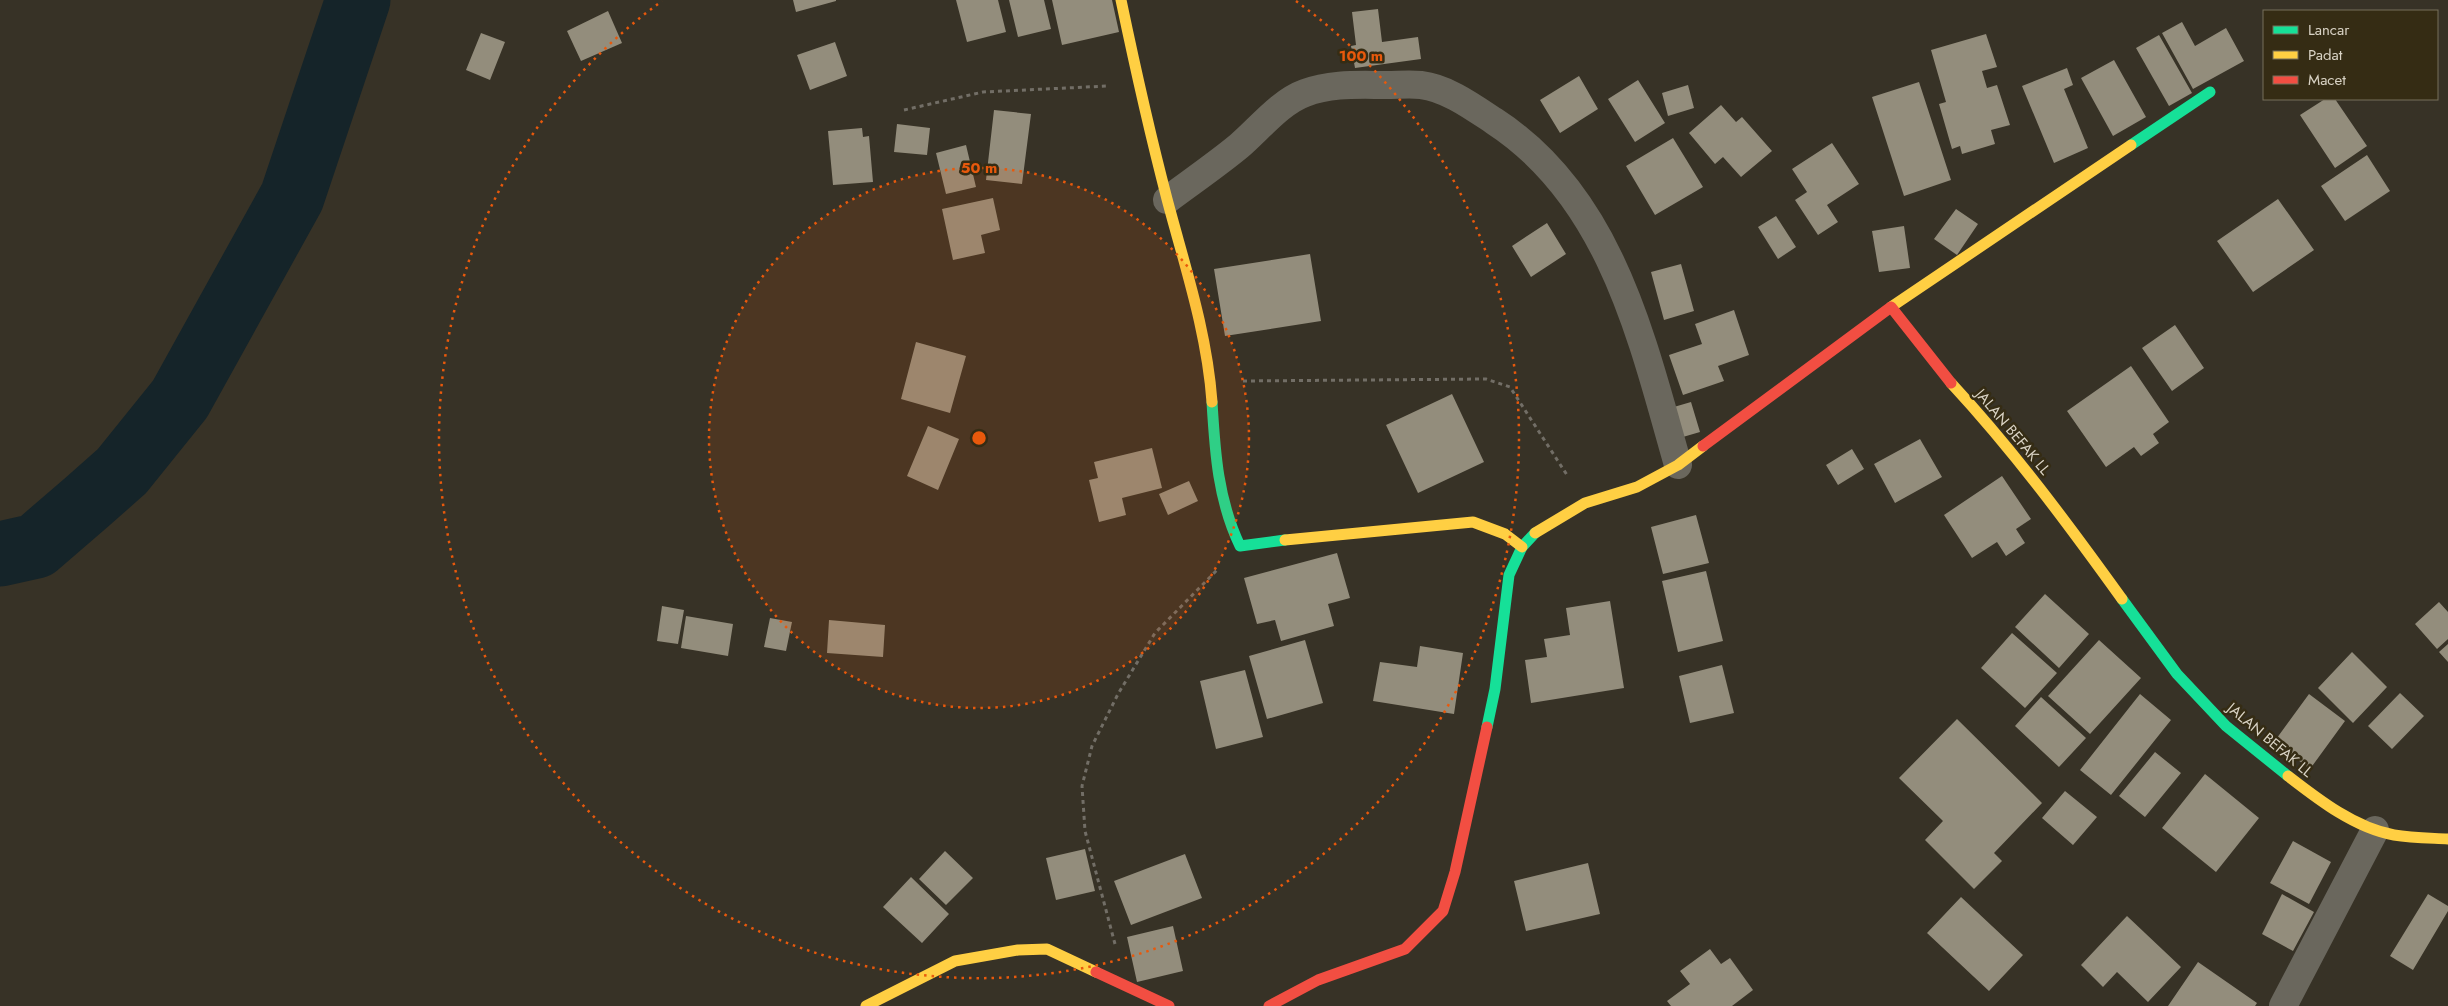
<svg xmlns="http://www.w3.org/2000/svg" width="2448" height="1006" font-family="Jost,sans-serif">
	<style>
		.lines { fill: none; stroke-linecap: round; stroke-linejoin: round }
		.river { stroke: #152429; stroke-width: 65 }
		.building { fill: #938d7c }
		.path { stroke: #726e66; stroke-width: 3; stroke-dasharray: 4 4; stroke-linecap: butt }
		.street { stroke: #6a675d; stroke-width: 28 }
		.fast { stroke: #16e098; stroke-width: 11 }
		.slow { stroke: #ffcf43; stroke-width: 11 }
		.jam { stroke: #f24e42; stroke-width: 11 }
		.ring { fill: none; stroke: #e8590c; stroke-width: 2.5; stroke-dasharray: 2.5 5 }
		.labels { text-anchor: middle; stroke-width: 5; stroke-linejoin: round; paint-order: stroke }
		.street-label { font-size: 15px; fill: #d9d3c5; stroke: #352c14 }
		.centre { fill: #e8590c; stroke: #352c14; stroke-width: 2.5 }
		.ring-label { font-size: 15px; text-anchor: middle; font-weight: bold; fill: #e8590c; stroke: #352c14; stroke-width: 5; stroke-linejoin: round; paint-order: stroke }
	</style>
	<rect width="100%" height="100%" fill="#373226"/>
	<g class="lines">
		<path class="river" d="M0,554L36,546L87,502L122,471L180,399L292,197L358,0"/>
	</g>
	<path class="building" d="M793,0H836V1L796,12Z
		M956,0H998L1006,32L967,42Z
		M1009,0H1044L1051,29L1018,37Z
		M1052,0H1112L1119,32L1062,45Z
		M1378,9L1382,42L1418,37L1421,59L1355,68L1351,46L1356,45L1352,12Z
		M608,11L622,43L581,61L567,31Z
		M2182,22L2195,46L2226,28L2244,61L2193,89L2162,33Z
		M481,33L505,42L490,80L466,70Z
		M1986,34L1997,67L1982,71L1987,88L1997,85L2010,125L1991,130L1995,144L1962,154L1960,146L1952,149L1939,104L1946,102L1931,50Z
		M2159,35L2192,93L2169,106L2136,48Z
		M835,42L847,76L810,90L797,55Z
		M2114,60L2146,117L2113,136L2081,78Z
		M2067,68L2073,85L2064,89L2088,148L2054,163L2022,86Z
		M1579,76L1598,109L1560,133L1540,100Z
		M1638,80L1665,123L1635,142L1608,99Z
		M1919,82L1951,180L1904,196L1872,97Z
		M1688,85L1694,108L1668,116L1662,93Z
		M2325,99H2335L2367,146L2335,168L2300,115Z
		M1721,105L1736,122L1742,117L1772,151L1741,177L1723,157L1715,164L1689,133Z
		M994,110L1031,114L1022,184L986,180Z
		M897,124L930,128L927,155L894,152Z
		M862,128L863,137L869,136L873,182L833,185L828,131Z
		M1673,138L1703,187L1655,215L1626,166Z
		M1832,143L1859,184L1827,205L1838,222L1818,235L1795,200L1807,192L1792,169Z
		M966,145L976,187L946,194L936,153Z
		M2367,155L2390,191L2345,221L2321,186Z
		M993,198L1000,230L981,235L985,253L953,260L942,209Z
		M2278,199L2314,250L2253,292L2217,241Z
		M1956,209L1978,224L1957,255L1934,239Z
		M1776,216L1796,247L1778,259L1758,227Z
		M1547,223L1566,254L1531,277L1512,246Z
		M1904,226L1910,268L1879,272L1872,231Z
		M1310,254L1321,321L1225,336L1214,269Z
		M1681,264L1694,311L1664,320L1651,272Z
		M1734,310L1749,355L1718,366L1724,381L1683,395L1669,355L1702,344L1695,324Z
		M2175,325L2204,368L2172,391L2142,348Z
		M916,342L966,356L950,413L901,399Z
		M2131,366L2169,422L2153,434L2159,443L2141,456L2134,447L2106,467L2067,411Z
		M1452,394L1484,462L1418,493L1386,425Z
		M1691,402L1700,432L1676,439L1667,409Z
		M928,426L959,439L938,490L907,476Z
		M1920,439L1942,477L1895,503L1874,464Z
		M1152,448L1162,488L1122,498L1126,515L1099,522L1089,480L1098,478L1094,462Z
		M1852,449L1864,469L1838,485L1826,465Z
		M2002,476L2031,519L2016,529L2025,543L2006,556L1997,542L1972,558L1944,515Z
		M1189,481L1198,501L1168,515L1159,494Z
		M1696,515L1709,563L1663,574L1651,527Z
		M1337,553L1350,598L1328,604L1334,626L1281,641L1275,620L1257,624L1244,578Z
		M1706,571L1723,641L1678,652L1662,581Z
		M2045,594L2089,634L2059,668L2015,627Z
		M1610,601L1624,688L1531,703L1525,660L1547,657L1544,639L1570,635L1566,608Z
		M2439,602L2448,612V639L2437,649L2415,624Z
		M662,606L684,610L678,644L657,641Z
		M686,616L733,624L728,656L681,648Z
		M770,618L792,622L786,651L764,647Z
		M829,620L885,625L883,657L827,653Z
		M2012,633L2057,673L2025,708L1981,668Z
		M1305,640L1323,703L1267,719L1249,656Z
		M2099,640L2141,678L2090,734L2048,696Z
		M2448,644V662L2439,652Z
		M1420,646L1463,653L1454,714L1373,701L1380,662L1417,667Z
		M2352,652L2387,687L2353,723L2318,688Z
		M1722,665L1734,713L1690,723L1679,676Z
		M1245,670L1263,737L1216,749L1200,681Z
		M2400,693L2424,716L2392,749L2368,726Z
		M2140,694L2171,720L2111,795L2080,770Z
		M2309,694L2345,721L2310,769L2274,742Z
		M2041,697L2086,738L2059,767L2015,726Z
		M1957,719L2042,803L1994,853L2002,861L1974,889L1925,840L1943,821L1899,778Z
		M2155,752L2181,773L2145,817L2119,796Z
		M2205,774L2259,818L2216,872L2162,828Z
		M2065,791L2097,817L2073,845L2042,818Z
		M2293,841L2331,862L2309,904L2270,883Z
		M1085,849L1095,891L1056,900L1046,858Z
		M945,851L973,878L946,905L919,879Z
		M1185,854L1202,898L1131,925L1114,881Z
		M1588,863L1600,914L1526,931L1514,881Z
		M911,877L949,914L922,943L883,907Z
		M2282,894L2314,912L2293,951L2262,934Z
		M2428,894L2448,906V911L2413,970L2390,956Z
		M1961,897L2023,955L1989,991L1927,933Z
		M2127,916L2181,967L2148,1002L2117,972L2103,987L2081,965Z
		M1173,926L1183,971L1137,982L1127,937Z
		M1710,949L1721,964L1730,958L1753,990L1732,1006H1671L1667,1001L1690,984L1680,971Z
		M2198,962L2257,1003L2255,1006H2168Z"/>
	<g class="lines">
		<path class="path" d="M904,110L983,92L1108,86
			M1243,381L1486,379L1510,387L1567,475
			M1115,944L1085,831L1082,786L1092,746L1118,694L1155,633L1219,568"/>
		<path class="street" d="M1167,200C1191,182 1216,165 1239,146C1259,129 1280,102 1305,93C1331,83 1359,85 1386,85C1398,85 1410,84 1421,85C1447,88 1473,107 1494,121C1611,197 1642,339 1678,465
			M2283,1006L2375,830"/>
		<path class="fast" d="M2131,145L2210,92
			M1212,402C1215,453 1218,500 1240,546L1285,540
			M2122,599L2177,674L2226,726L2288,776
			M1487,727L1495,689L1509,575L1522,547L1535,533"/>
		<path class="slow" d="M1121,0C1135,67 1150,134 1167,199C1185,267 1207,332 1212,402
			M1891,307L2131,145
			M1951,383C2014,451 2068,524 2122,599
			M1535,533L1585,503L1637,487L1678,465L1703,446
			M1285,540L1473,522L1505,534L1522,547
			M2288,776C2319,800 2355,828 2394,835C2412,838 2430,838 2448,839
			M866,1006L955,961L1018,950L1047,949L1096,972"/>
		<path class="jam" d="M1703,446L1891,307L1951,383
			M1096,972L1169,1006
			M1269,1006L1318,980L1405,949L1443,911L1455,872L1487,727"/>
	</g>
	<circle cx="979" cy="438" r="270" fill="#e8590c" fill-opacity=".12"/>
	<g class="ring">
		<circle cx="979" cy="438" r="270"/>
		<path d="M1296 1A540 540 0 1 1 662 1"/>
	</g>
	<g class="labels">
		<g class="street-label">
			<text transform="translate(2013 432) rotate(50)" y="5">JALAN BEFAK LL</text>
			<text transform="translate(2270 740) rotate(40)" y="5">JALAN BEFAK LL</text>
		</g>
	</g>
	<circle cx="979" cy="438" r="8" class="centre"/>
	<g class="ring-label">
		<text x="1361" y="61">100 m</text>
		<text x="979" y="173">50 m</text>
	</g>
	<rect x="2263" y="10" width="175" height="90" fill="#352c14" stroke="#776f5b"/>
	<rect x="2273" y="26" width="25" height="8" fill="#16e098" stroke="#776f5b"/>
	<text x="2308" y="35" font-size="15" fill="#d9d3c5">Lancar</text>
	<rect x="2273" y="51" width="25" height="8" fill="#ffcf43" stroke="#776f5b"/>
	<text x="2308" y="60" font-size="15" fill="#d9d3c5">Padat</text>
	<rect x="2273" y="76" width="25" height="8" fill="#f24e42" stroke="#776f5b"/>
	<text x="2308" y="85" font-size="15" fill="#d9d3c5">Macet</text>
</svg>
